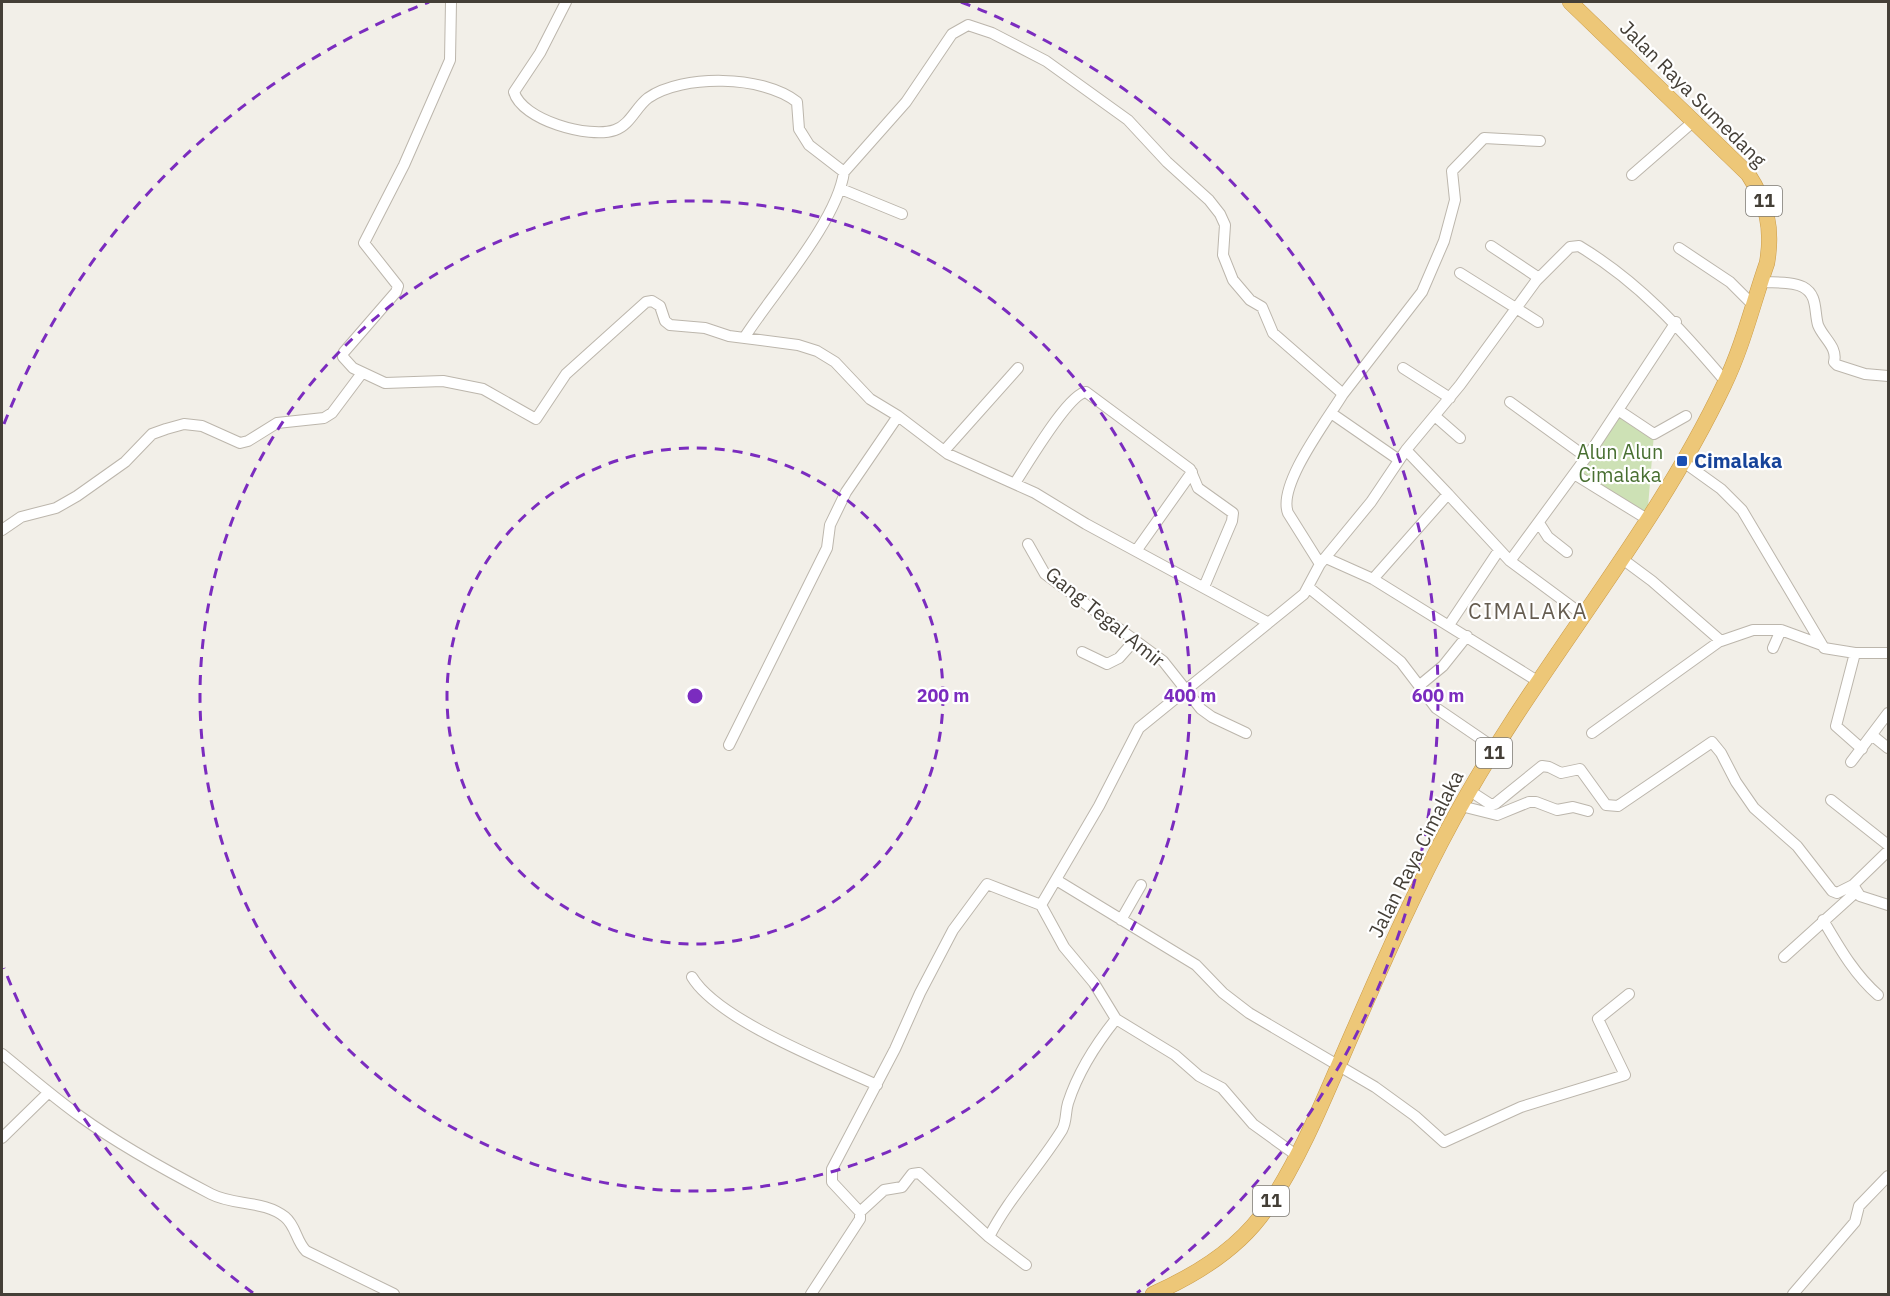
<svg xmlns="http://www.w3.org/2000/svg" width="1890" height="1296" font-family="'IBM Plex Sans',sans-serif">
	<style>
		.green { fill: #cde1b5 }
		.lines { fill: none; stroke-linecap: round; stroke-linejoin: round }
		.minor-casing { stroke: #bcb6ac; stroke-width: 12 }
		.highway-casing { stroke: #cb9c49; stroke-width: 16 }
		.minor { stroke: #fff; stroke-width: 10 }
		.highway { stroke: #edc778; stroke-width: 15 }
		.ring { fill: none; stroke: #7b2cbf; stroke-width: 3; stroke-dasharray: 10 8 }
		.transit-dot { fill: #1a4fb4; stroke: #fff; stroke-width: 2 }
		.labels { text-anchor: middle; stroke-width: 4.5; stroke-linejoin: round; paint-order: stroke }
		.shield { fill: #fff; stroke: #7c7973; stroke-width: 1.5 }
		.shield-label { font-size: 18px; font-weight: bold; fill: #443f37 }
		.street-label { font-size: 20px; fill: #443f37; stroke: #fff }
		.park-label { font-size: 20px; fill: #486f31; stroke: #fff }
		.transit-label { font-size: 20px; font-weight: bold; fill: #164399; stroke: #fff; text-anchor: start }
		.quarter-label { font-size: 22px; letter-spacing: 1.5px; fill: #665d50; stroke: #fff }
		.centre { fill: #7b2cbf; stroke: #fff; stroke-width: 3 }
		.ring-label { font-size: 18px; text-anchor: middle; font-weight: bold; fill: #7b2cbf; stroke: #fff; stroke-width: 4.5; stroke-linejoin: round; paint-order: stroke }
	</style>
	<rect width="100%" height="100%" fill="#f2efe8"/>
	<path class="green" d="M1618,410L1654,434L1647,519L1574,474Z"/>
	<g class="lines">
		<g class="minor-casing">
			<path id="minor" d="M451,2L450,60L404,165L364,243L398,286L396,292L344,352L343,357L353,368L385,383L443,381L483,389L536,419L566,374L646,302L652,301L660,306L665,321L670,325L705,328L729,336L798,345L817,351L835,362L870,399L898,416L948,454L1035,493L1086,524L1267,622
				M566,2L540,53L514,92C522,120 589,139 615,130C630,125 636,107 648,98C683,74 763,75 797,102L799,129L809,145L844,172L906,102L952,34L968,25L992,33L1046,61L1128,120L1167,162L1209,200L1220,214L1225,225L1223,255L1233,280L1250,300L1262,307L1273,333L1343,394C1328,419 1277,485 1288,513L1320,564
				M1632,175L1694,121
				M841,189L902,214
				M1491,246L1539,278
				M1679,248L1730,282L1753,305
				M1460,273L1538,322
				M1761,282C1773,283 1792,281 1803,287C1818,295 1814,311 1818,325C1823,338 1838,347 1834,362L1837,365L1865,374L1888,376
				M744,338C772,294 837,222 844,172
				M1403,368L1450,398
				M1343,394L1422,292L1444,241L1455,200L1452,171L1484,138L1540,141
				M1510,402L1586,457
				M1618,410L1654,434L1686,416
				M1331,413L1399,460
				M1436,417L1460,438
				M1406,450L1448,494
				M944,451L1018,368
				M1682,461L1721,489L1742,510L1824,648L1855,653H1888
				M1574,474L1647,519
				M1015,483C1027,465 1068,394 1086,392L1190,469L1198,488L1233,513L1232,521L1204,587
				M1539,523L1548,537L1567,552
				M2,530L21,517L56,508L77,496L125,462L152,434L166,429L184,424L202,426L240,443L248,441L277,423L324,418L332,413L362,373
				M1028,544L1045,574L1163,661L1201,709L1212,717L1246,733
				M1136,551L1192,472
				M1326,558L1373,579L1539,682
				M1621,558L1652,581L1721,641L1753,630H1781L1773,648
				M1510,561L1593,448L1676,322
				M1373,579L1448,494L1510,561L1583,615
				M1308,587L1401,662L1436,708L1496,749
				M1449,625L1499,550
				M1781,630L1822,645
				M1082,652L1107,664L1119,658L1135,640
				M1855,653L1836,726L1862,749
				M1420,685L1443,666L1467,636
				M1592,733L1720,641
				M1873,736L1888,748
				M729,745L827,548L830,525L846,492L898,416
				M1851,762L1888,713
				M1470,791L1490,804H1495L1542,766L1549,767L1561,773L1580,769L1606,805L1618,806L1712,742L1721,753L1736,782L1754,808L1797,846L1832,891L1837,893L1853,885
				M1831,800L1888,845
				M1461,806L1497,815L1529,802H1536L1557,810L1573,807L1588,811
				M1888,851L1853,885L1860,896L1888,905
				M1058,881L1196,965L1223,993L1249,1013L1375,1087L1415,1116L1444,1142L1521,1107L1625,1075L1598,1019L1629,994
				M1041,905L1099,806L1139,728L1304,594L1320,564L1371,502L1406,450L1460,385L1536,281L1570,247L1579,246C1639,282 1681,329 1726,382
				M1041,905L1064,947L1094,983L1116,1019L1175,1055L1199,1076L1222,1088L1253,1124L1296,1155
				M1121,920L1141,885
				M1823,920C1839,947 1854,974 1878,995
				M1784,957L1856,892
				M692,977C718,1020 829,1063 877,1085
				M2,1054C28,1075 53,1097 81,1117C121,1146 167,1171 211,1194C234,1206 264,1200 285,1217C296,1226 296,1241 306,1251L394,1294
				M2,1138L48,1093
				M860,1212L884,1190L902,1187L912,1174L919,1173L989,1237L1026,1265
				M989,1237C1008,1199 1039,1167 1062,1130C1067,1121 1065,1113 1068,1103C1078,1072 1096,1044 1116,1019
				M811,1294L860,1219V1212L832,1182V1169L895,1049L920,993L953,930L987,884L1041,905
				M1793,1294L1855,1222L1859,1206L1888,1176"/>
		</g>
		<g class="highway-casing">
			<path id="highway" d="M1153,1294C1196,1275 1242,1246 1268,1206C1305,1150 1329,1086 1356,1025C1386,956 1417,886 1453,820C1534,670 1651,539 1724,385C1743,346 1753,303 1767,263C1773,229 1767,203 1748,174L1570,2"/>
		</g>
		<use href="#minor" class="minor"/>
		<use href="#highway" class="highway"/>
	</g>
	<g class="ring">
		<circle cx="695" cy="696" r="248"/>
		<circle cx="695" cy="696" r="495"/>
		<path d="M253 1293A743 743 0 0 1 4 968M4 424A743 743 0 0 1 429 2M961 2A743 743 0 0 1 1137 1293"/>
	</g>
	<rect class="transit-dot" x="1676" y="455" width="12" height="12" rx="3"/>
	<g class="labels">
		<g class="shield">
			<rect x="1746" y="186" width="36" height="30" rx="4.5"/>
			<rect x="1476" y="738" width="36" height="30" rx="4.5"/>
			<rect x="1253" y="1186" width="36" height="30" rx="4.5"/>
		</g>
		<g class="shield-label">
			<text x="1764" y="207">11</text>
			<text x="1494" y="759">11</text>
			<text x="1271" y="1207">11</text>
		</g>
		<g class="street-label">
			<text transform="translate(1693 94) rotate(45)" y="7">Jalan Raya Sumedang</text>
			<text transform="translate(1105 617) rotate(39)" y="7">Gang Tegal Amir</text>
			<text transform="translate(1416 854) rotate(-63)" y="7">Jalan Raya Cimalaka</text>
		</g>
		<g class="park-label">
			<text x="1620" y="459">Alun Alun<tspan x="1620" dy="23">Cimalaka</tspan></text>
		</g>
		<g class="transit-label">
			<text x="1694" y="468">Cimalaka</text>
		</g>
		<g class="quarter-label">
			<text x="1528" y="619">CIMALAKA</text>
		</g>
	</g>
	<circle cx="695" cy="696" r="9" class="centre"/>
	<g class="ring-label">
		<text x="943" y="702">200 m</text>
		<text x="1190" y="702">400 m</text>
		<text x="1438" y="702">600 m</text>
	</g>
	<rect width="1890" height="1296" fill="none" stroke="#443f37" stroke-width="6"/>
</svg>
